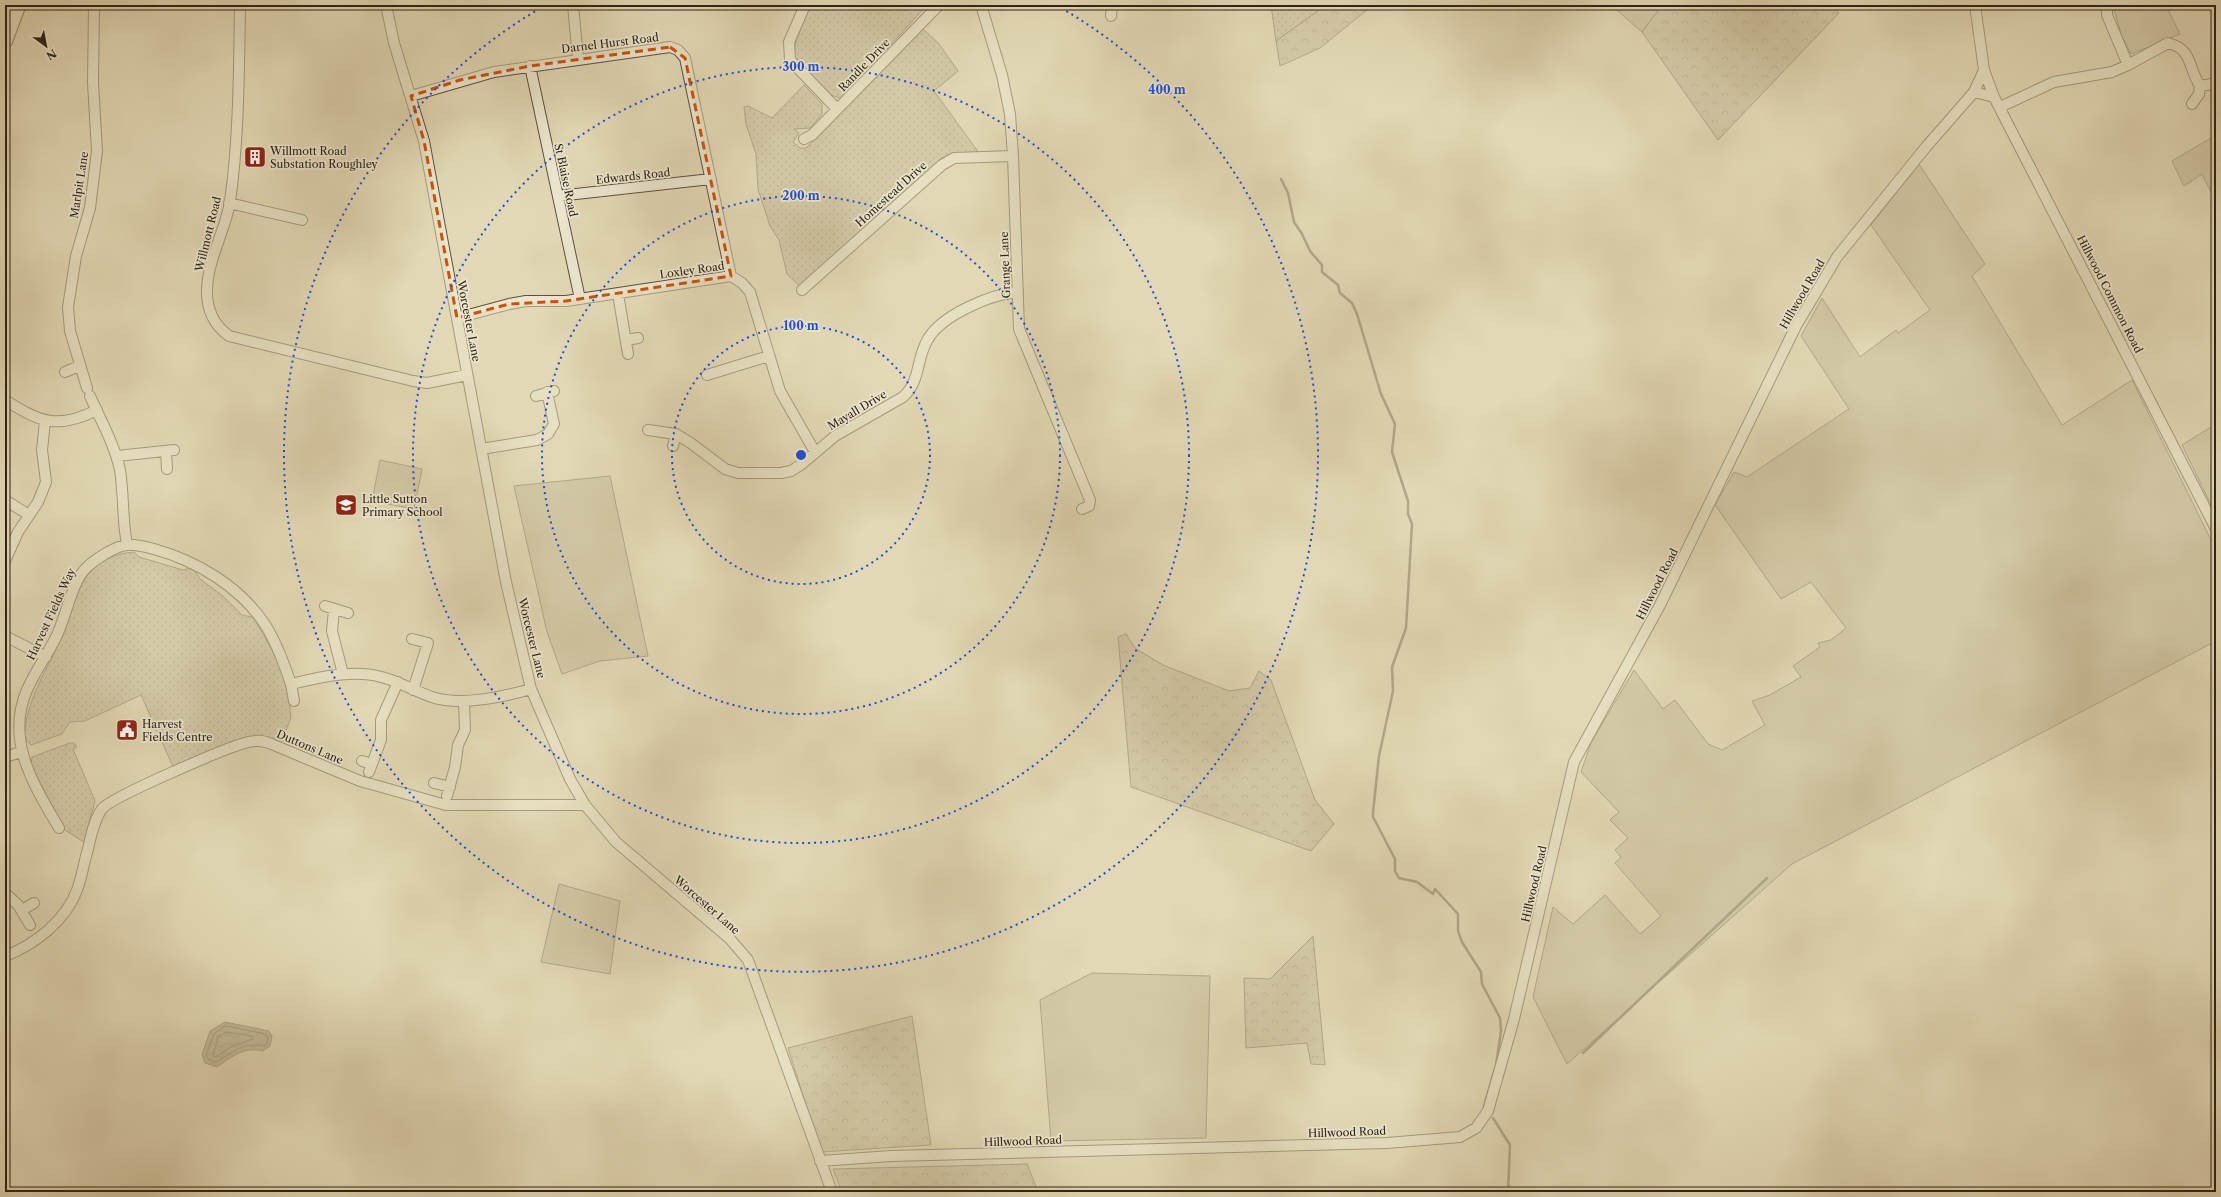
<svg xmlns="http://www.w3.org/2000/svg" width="2221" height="1197" font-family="'Libre Caslon Text',serif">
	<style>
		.grass { fill: #c3b99a; stroke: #786e58 }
		.forest { fill: url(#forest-crowns); stroke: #786e58 }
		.park { fill: url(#park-dots); stroke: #786e58 }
		.water { fill: url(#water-waves); stroke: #756a55 }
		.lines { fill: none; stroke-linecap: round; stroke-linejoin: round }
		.shore { stroke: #6a5e4a; stroke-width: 1 }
		.stream { stroke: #756a55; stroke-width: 2.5 }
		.minor-casing { stroke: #5b503d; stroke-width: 12 }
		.secondary-casing { stroke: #2e2315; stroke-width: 17 }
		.minor { stroke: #ece6cf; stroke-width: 10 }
		.secondary { stroke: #ece6cf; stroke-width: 15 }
		.marked { fill: none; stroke: #cc510d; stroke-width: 3; stroke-dasharray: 8 5; stroke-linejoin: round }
		.ring { fill: none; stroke: #1d4ed8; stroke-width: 2; stroke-dasharray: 2 4 }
		.labels { text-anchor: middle; stroke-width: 3.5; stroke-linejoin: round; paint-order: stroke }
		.street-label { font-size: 11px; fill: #2e2315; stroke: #ece6cf }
		.poi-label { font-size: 11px; fill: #2e2315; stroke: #ece6cf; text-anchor: start }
		.centre { fill: #1d4ed8; stroke: #ece6cf; stroke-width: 2 }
		.ring-label { font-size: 12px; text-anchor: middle; font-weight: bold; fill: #1d4ed8; stroke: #ece6cf; stroke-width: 3.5; stroke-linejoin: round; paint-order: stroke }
	</style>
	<defs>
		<pattern id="forest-crowns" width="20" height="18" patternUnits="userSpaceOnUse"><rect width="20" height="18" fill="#c3b99a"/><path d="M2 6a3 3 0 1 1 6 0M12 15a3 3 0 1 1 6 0" fill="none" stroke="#9f967c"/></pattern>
		<pattern id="park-dots" width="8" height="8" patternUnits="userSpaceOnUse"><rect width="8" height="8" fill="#c3b99a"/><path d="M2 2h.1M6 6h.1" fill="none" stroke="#9f967c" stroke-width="1.8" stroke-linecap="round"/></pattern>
		<pattern id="water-waves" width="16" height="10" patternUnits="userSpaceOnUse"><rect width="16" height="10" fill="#a59a7f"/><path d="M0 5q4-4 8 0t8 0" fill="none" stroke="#877d67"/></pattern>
	</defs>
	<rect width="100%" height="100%" fill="#e2d8b5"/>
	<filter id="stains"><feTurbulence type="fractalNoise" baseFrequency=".005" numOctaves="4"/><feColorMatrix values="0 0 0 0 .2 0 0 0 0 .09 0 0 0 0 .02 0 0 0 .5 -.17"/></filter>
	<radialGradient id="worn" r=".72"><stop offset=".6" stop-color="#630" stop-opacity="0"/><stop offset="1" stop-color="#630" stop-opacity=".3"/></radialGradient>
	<path class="grass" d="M1611,5H1662L1642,32Z
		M2116,5H2166L2180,34L2131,54L2121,34L2114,9Z
		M2216,135V202L2202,174L2184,186L2172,161Z
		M1919,164L1985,264L1972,276L2062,425L2132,380L2216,550V641L1792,864L1567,1064L1533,997L1553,907L1573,924L1605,895L1640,934L1661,916L1615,863L1621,857L1615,850L1628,838L1610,820L1619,812L1581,772L1591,743L1634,670L1663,709L1675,700L1708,744L1722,750L1765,725L1752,701L1770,695L1801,677L1793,666L1820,647L1818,643L1831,640L1846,628L1811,582L1781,599L1715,505L1734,472L1747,477L1849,409L1801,336L1822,298L1860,357L1896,330L1898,333L1930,310L1871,225Z
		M2216,424V515L2182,445Z
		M380,460L422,469L414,509L372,501Z
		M610,476L648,656L600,661L562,674L547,632L514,486Z
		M559,884L620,901L610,974L541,962Z
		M1092,973L1210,976L1206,1138L1051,1141L1040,1000Z"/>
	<path class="forest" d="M1326,5H1373L1320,48L1280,66L1276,41Z
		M1662,5H1831L1839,13L1718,140L1642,32Z
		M1126,634L1135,648L1163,665L1229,691L1250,688L1259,671L1271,680L1315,800L1334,824L1311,851L1131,787L1118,637Z
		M1313,936L1325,1065L1311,1064L1307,1043L1246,1048L1244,978L1270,979Z
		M912,1016L931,1145L821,1152L788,1048Z
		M1027,1164L1037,1189L1042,1192H842L833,1169Z"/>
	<path class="park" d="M811,5H927L859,80L840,98L831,95L794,57C794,38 804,22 811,5Z
		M1271,5H1326L1276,41Z
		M923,29L939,44L958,71L934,91L979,153L943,157L800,286L787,274L779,240L770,226L758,189L756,154L746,124L744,107L748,106L772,118L804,85L822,104V114L810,128L794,129L799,133L793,142L800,148H806Z
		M134,552L139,557L183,570L190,568L195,571L200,579L223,596L242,615L252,617L255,620L277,659L288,691L291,718L281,743L269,737L249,739L174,769L141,695L85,721L70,722L62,734L31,745L24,737C27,697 48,668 64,633C73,612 76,586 93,569C103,559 119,553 134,552Z
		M70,743H74L77,747L73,749L95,801L84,842L65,830L31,766L32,757Z"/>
	<path class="water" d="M225,1022L269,1031L272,1036L270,1046L263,1051C244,1046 232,1057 217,1067L205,1063L202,1055L210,1031Z"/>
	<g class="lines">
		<path class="shore" d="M226,1026L266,1034L268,1038L267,1044L263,1046C244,1042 232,1052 217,1062L209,1060L206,1055L214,1034Z
			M226,1032L252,1036L253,1039L234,1045L216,1057L213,1056L218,1037Z"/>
		<path class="stream" d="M1281,179L1288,193L1294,222L1302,234L1310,251L1322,265V272L1338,285L1340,293L1352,303L1357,314L1381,394L1395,424L1392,452L1408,501V514L1412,524L1406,628L1392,667L1393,691L1379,756L1373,812V817L1395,859V871L1399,878L1417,882L1433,894L1435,889L1458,914V931L1462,942L1481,972L1482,984L1500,1018L1501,1031L1496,1065L1484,1106
			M1583,1053L1767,878
			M1493,1118L1510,1145L1508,1192"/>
		<g class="minor-casing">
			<path id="minor" d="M240,5C239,70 239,137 230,202C225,232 207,260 207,292C207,311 214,325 229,336L413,381L427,383L467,375
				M386,5L394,43L424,141L506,582L531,689L570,779L585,805L616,842L730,939L748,960L832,1192
				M573,5L578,59
				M805,5L789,42L790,60L837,109
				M981,5L1002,75L1010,114L1013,156L1019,329L1090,500L1089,506L1082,509
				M1975,5L1984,70L1994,97L2216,529
				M1111,16L1112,5
				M2128,65L2168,43C2193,49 2188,68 2200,86
				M530,66L580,299
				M1974,92L1994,97
				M411,96L494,72L670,47L678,50L685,58L731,276
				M2192,104L2199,94L2200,86L2212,84
				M2000,107L2054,82L2112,72L2128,65L2107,15V5
				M804,139L812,135L939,5
				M558,196L711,179
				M229,203L302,220
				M802,290L942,165L954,158L1013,156
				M618,294L628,354
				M457,318L509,304L526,301H566L731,276L742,283L750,292L780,391L815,452
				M626,340L638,338
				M65,372L79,366
				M707,375L769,356
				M87,388L70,331L68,307L76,256L90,208L97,151L93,83L94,5
				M90,396C101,421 114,443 120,470C124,495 122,520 127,544
				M536,396L554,391
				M5,400C40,422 57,430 97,410
				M648,430L676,434L692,444L725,469L738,473H781L791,471L802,464L835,436L903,397C921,381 916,358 928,339C942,315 991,294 1018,292
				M673,446L676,434
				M481,449L537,440L548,434L554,424L547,392
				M166,451L167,469
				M117,456L174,450
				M5,500L29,515
				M5,561L18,532L38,502L46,482L42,450L45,421
				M325,606L348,613
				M334,609L332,631L343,674
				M5,636L46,657
				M412,639L428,643L413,690
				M291,684L294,701
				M5,757L21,752
				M362,761L372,764
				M369,772L381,740V720L398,682
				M434,783L450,787
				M447,796L455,767L458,745L465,730L464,702
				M59,828C34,786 5,740 27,690C35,671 48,654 57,635C66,616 72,582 86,568C94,560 115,546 127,545C135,544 146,547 154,549C197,561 241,587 266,626C277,644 284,664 291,684C314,679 339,672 363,674C388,675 409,689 432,697C461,707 503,697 531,689
				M5,893L18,905L30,925
				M22,910L34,903
				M5,956C35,945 66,920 77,890C82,877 84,862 88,849C91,836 94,820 102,809C111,797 226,748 245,743C254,740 261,740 269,743L360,781L446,805H585
				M820,1161L891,1156L1387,1143L1460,1137L1476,1128L1488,1111L1514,1019L1574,762L1660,605L1796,326L1837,257L1926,147L1974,92L1984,70"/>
		</g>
		<g class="secondary-casing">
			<path id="secondary" d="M5,40L18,5"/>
		</g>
		<use href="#minor" class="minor"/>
		<use href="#secondary" class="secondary"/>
	</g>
	<path d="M0 0H2221V1197H0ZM670,47L685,58L731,276L566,301L509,304L457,318L424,141L411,96L460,80L530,66Z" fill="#e2d8b5" fill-opacity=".55" fill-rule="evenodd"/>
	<path class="marked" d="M670,47L685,58L731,276L566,301L509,304L457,318L424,141L411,96L460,80L530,66Z"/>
	<g class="ring">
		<circle cx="801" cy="455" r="129"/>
		<circle cx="801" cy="455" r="259"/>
		<circle cx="801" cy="455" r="388"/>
		<path d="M1056 5A517 517 0 1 1 546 5"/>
	</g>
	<defs>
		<g id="building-square" transform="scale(1.15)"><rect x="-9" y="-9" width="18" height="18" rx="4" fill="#8f2418" stroke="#ece6cf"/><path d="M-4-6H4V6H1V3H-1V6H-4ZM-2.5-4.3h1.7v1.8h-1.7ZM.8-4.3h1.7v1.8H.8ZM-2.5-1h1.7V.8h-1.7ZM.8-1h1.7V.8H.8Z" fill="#fff"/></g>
		<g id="school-square" transform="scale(1.15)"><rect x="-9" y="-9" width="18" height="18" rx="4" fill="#8f2418" stroke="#ece6cf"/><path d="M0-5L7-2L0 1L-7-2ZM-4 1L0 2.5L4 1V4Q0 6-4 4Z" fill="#fff"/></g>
		<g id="civic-square" transform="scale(1.15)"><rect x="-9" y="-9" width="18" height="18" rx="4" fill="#8f2418" stroke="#ece6cf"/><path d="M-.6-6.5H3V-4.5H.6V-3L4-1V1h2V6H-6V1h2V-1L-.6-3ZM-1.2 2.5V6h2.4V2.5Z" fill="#fff"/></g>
	</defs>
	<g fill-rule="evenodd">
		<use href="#building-square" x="255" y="157"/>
		<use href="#school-square" x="346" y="505"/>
		<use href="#civic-square" x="127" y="730"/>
	</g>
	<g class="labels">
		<g class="street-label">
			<text transform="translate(610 43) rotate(-7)" y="4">Darnel Hurst Road</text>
			<text transform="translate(864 65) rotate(-46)" y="4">Randle Drive</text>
			<text transform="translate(633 176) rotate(-6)" y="4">Edwards Road</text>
			<text transform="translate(566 180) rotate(78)" y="4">St Blaise Road</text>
			<text transform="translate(79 185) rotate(-81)" y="4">Marlpit Lane</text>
			<text transform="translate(891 194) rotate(-42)" y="4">Homestead Drive</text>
			<text transform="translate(208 234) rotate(-76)" y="4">Willmott Road</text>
			<text transform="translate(1005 265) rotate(-92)" y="4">Grange Lane</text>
			<text transform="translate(692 270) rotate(-8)" y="4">Loxley Road</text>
			<text transform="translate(1802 294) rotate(-60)" y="4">Hillwood Road</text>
			<text transform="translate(2110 294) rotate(63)" y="4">Hillwood Common Road</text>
			<text transform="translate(469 321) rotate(79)" y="4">Worcester Lane</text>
			<text transform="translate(857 410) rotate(-31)" y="4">Mayall Drive</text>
			<text transform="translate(1657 584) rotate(-63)" y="4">Hillwood Road</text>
			<text transform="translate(51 614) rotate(-65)" y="4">Harvest Fields Way</text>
			<text transform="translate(532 638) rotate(76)" y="4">Worcester Lane</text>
			<text transform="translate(310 747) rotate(23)" y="4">Duttons Lane</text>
			<text transform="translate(1534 884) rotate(-77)" y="4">Hillwood Road</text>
			<text transform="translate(707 905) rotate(41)" y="4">Worcester Lane</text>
			<text transform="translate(1347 1132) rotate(-2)" y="4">Hillwood Road</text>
			<text transform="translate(1023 1141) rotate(-2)" y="4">Hillwood Road</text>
		</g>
		<g class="poi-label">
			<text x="270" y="155">Willmott Road<tspan x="270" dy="13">Substation Roughley</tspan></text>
			<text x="362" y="503">Little Sutton<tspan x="362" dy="13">Primary School</tspan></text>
			<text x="142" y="728">Harvest<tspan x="142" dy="13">Fields Centre</tspan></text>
		</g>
	</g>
	<circle cx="801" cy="455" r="6" class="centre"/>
	<g class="ring-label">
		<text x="801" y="71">300 m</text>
		<text x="1167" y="94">400 m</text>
		<text x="801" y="200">200 m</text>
		<text x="801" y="330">100 m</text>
	</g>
	<rect width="2221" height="1197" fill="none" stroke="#e2d8b5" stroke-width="20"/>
	<rect x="6" y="6" width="2209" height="1185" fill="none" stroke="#2e2315" stroke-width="2"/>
	<rect x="10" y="10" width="2201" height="1177" fill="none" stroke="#2e2315"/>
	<g transform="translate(46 46) rotate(148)" stroke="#ece6cf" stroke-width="3" paint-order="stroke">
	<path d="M0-3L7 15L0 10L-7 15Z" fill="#2e2315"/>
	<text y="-6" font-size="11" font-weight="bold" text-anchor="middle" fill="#2e2315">N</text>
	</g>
	<rect width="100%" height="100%" filter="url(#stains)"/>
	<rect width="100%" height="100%" fill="url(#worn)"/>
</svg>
